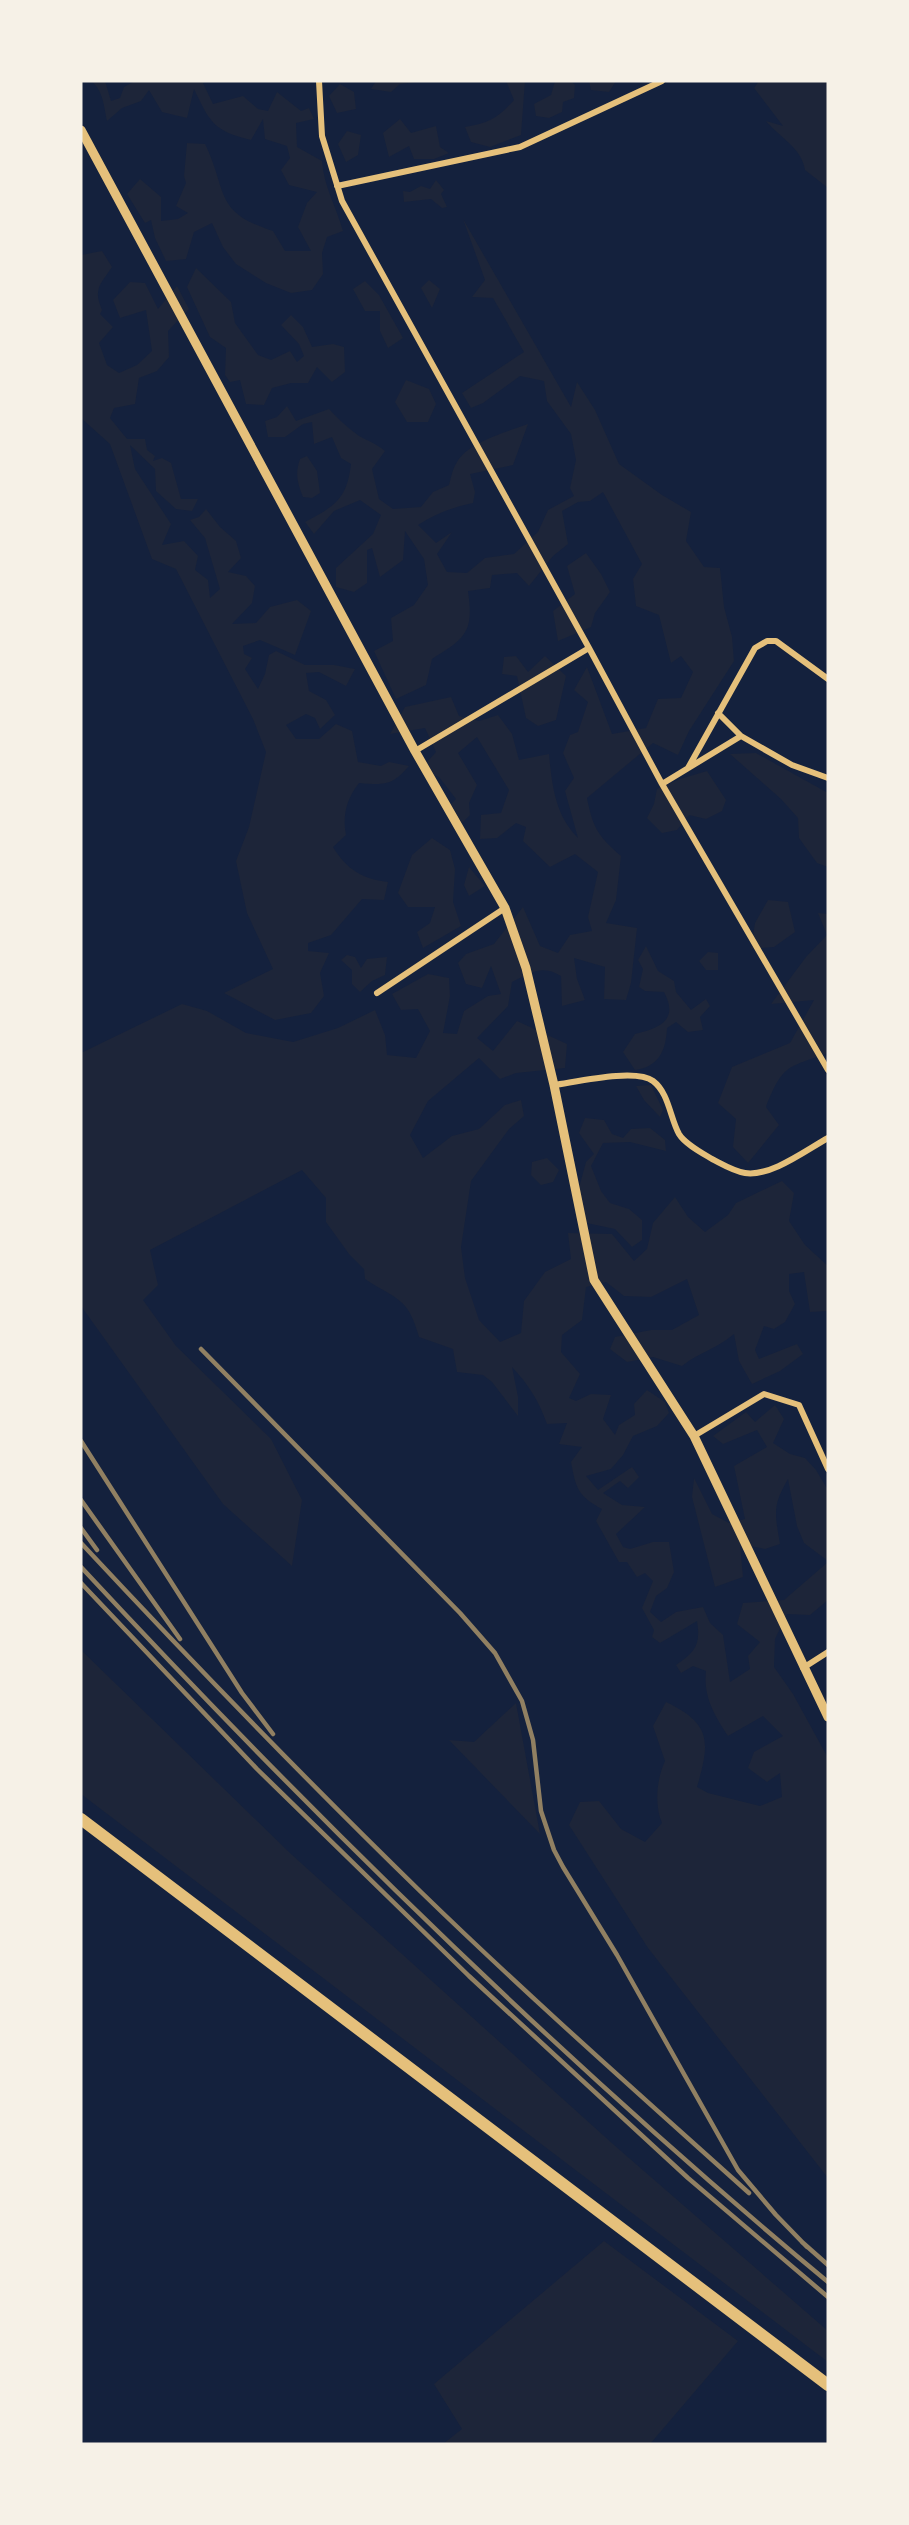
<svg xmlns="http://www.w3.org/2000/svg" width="909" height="2525" font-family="'DM Sans',sans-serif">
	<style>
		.green { fill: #1d2539 }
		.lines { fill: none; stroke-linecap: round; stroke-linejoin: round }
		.minor { stroke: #e5c07b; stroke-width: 6 }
		.tertiary { stroke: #e5c07b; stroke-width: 9 }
		.primary { stroke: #e5c07b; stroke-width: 12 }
		.rail { stroke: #918062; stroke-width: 4.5 }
	</style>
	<rect width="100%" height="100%" fill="#14213d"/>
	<path class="green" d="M91,81H105L111,101L120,98L124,87L135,81H205L203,83L213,104L243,96L258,109L268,111L277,92L301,111L309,108L314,119L296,123L297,147L322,161C324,187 336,206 343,231L327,237L322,253L323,274L312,290L291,293L266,283L236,264L223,247L212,223L194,232L186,259L166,261L155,238L151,220L145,223L127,194L140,179L161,197V221L178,219L188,213L176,206L186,183L184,176L187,143L205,144C228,191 213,212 273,231L285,251H311L298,227L307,203L317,192L289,185L281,170L290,158L287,146L265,139L263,119L251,140C213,131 210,122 194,89L187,118L162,112L149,90L141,101L122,108L107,121C104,106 103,90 91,81Z
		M376,81H424L400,84L391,92L371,89Z
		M506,81H525L521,135L490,147L471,142L465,127C489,123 497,119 514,100Z
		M555,81H571L575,85L574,98L563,102L562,112L549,118L536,116L534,104L551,95Z
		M589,81H616L609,92L591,90Z
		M759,81H828V188L805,170C802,148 779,137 766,121L783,126L754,88Z
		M340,84L354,92L356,109L337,113L329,96Z
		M400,119L411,133L436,126L440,147L449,153L434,159H414L409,146L389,157L383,133Z
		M347,131L361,135L358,155L346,162L338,144Z
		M436,180L444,190L441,194L447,207L442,208L431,199L404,202L403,191L410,192L421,186L430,189Z
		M463,219L571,407L577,382L595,410L619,464L662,495L691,512L686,541L704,567L720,568L724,607L732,637L734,661L689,731L678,755L653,743L587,798C593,828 598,836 621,856L616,900L606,923L637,928L631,983L626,1000L604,999L605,967L574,958L577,979L585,1000L562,1006L561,976C542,964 530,973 512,982L508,1006L477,1038L493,1051L517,1021L567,1044L565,1068L516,1073L500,1079L479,1058L428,1101L410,1135L423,1158L452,1136L479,1129L505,1105L521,1100L524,1116L509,1129L471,1181L461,1247L465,1278L479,1320L500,1342L521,1333L524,1301L545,1272L571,1259L568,1233L612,1234L634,1261L647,1249L653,1223L675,1197L688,1217L705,1232L728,1215L736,1203L782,1181L794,1193L789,1221L805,1245L828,1266V1311L810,1312L804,1272L789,1274V1291L795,1304L785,1322L774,1329L764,1326L755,1350L759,1359L797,1344L803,1354L780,1371L752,1384L739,1361L734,1334C717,1349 699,1352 682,1366L653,1357L627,1362L610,1349L615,1337L651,1330H672L699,1315L687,1279L651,1297L624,1296L606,1282L586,1287L582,1320L562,1335L561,1352L580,1374L569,1398L576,1401L591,1394L611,1395L603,1419L615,1435L619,1425L635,1415L634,1404L647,1390L665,1402L669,1413L657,1426L633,1436L623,1455L611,1469L586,1476L598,1490L632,1467L639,1477L628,1488L620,1481L603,1493L622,1505L645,1507L616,1534L623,1547L630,1549L653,1542H669L674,1572L667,1588L656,1596L650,1612L661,1622L676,1612L703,1607L710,1623L723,1635L730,1682L750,1669L748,1656L760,1642L737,1624L743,1603L784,1600L828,1562V1600L810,1615L787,1614L775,1639L774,1667L793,1694L828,1758V2178L648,1948L569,1825L580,1802L599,1801L621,1829L645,1842L662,1823C654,1805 657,1778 665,1761L653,1726L666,1702C712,1724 710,1742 697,1787L708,1793L760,1806L782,1797L780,1773L767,1782L748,1768L754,1752L783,1736L763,1716L728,1736C715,1716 703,1697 706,1671L693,1666L681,1673L676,1665C695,1652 701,1645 697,1621L660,1643L652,1637L654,1630L642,1608L653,1581L645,1573L637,1577L627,1562H619L596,1521L602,1509C578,1496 576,1489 571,1462L582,1447L559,1444L567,1423L547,1424C539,1401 528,1384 512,1367L518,1397V1416L492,1382L483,1375L457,1372L453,1349L419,1337C408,1297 397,1300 365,1279L364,1269L349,1254L326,1222V1198L302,1170L150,1250L158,1285L143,1300L176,1346L271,1439L302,1500L292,1566L223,1504L81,1306V1053L182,1004L207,1011L246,1033L293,1042L338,1028L375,1010L385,1035L387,1055L416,1058L430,1031L418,1009L401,1010L392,994L428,974L449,978L450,996L443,1033L457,1034L464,1011L488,996L501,994L491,966L482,988L466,984L458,963L466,954L494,944L523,907L540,946L558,953L570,935L592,931L588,917L598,872L575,854L550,867L523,841L526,827L516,823L497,838L480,839L481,815L501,813L509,790L477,737L458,753L477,785L469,803L470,815L462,823L451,804L456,799L439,777L434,775L427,762L436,752L425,728L390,734L405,707L451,697L459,716L479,721L498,715L512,734L519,760L549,754C552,785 555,815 578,838L565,791L574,778L563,753L570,735L578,732L588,702L574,690L587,667L612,734L646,728L658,699L681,698L693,672L681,656L671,663L659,615L636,606L633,579L642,564L603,492L590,501L578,502L562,511L568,544L553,556L529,586L517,573L492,575L490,588L468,591C474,632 466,638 432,659L426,685L396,699L374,651L393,641L391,618L414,605L428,585L424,559L405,531L403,560L380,577L372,548L367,550V583L354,592L336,587V568L373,534L381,515L360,500L334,511L314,534L305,522C335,506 347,499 351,464L341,458L332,437L314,444L312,422L303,424L285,437H268L265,421L277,417L287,406L296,421L329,409C338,419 348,428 359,436C368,441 377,444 385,451L372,469L379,499L393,509L421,507L433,492L449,485C451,477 453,468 457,462C467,443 508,431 528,424L513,465L470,474L475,492L473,503C453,507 435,514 418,525L436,543L452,532L437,554L447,572L467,573L485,558L514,554L538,532L548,510L574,496L570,488L576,460L571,434L547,401L544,381L520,376L483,403L471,408L462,393L524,352L493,298L472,297L485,280Z
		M102,251L112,267C100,285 93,289 102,310L100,314L113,327L99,343L107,365L119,373L137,365L152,351L146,310L120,318L113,300L130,282L145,283L158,309L177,286L189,309L168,331L169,357L157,371L139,378L135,404L114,408L110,418L127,439H145L147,450L155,456L153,461L162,458L171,463L181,499H198L192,511L176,509L156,491L155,469L130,445L135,469L171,524L162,545L184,541L198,556L195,570L208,580L210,598L220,589L205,538L190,520L199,517L206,509L220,527L236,541L241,558L228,572L246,576L255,586L252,603L232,624L256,623L270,607L297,600L311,611L295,655L260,640L243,646L244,654L252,658L245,669L258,689L265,674L269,655L276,651L305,665H334L355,669L346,686L319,672L306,673L309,691L326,700L335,715L320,729L315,718L306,714L286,725L296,739H319L336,724L352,731L358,762L381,766L389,762L409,766C392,786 384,785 359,783C347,798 342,816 346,835L333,847C347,870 363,879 388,882L384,900L362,899L331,935L308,943V951L329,953L320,973L324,996L311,1013L275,1020L224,993L273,969L247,913L236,861L249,827L266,752L253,719L176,569L152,559L110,444L81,418V255Z
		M196,268L231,302L235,323L258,355L271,360L290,351L297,362L304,356L299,344L281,325L291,315L303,327L312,347L333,344L344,347L345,372L332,382L317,367L308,383H291L272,388L264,405L246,404L240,380L230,382L225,375L226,348L210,337L187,287Z
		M429,280L440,289L432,308L421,288Z
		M365,281L379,295L403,338L388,348L380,331V311H365L353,289Z
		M406,380L429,389L436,404L428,422H407L395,402Z
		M307,456L317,471L320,493L312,498L303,497C297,483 295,473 300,459Z
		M586,553L601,574L610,592L595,613L591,627L558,641L553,611L575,594L567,566Z
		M516,656L528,672L545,656L566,676L556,720L538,726L526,718L517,676L502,674L504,657Z
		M756,753L828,793V867L817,863L799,838L798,818L781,799L730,754Z
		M707,771L726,800L722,811L706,819L689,815L677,830L662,833L647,818L654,804L657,789L680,779Z
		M432,838L450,850L455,869L453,902L461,926L423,948L417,932L430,923L435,907H408L398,893L412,855Z
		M469,867L485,886L469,896L464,885Z
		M768,900L788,902L795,932L774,947L751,949L755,923Z
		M818,913L828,914V1053C787,1068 783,1064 766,1107L779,1125L748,1163L733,1147L736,1119L718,1103L732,1067L790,1043L814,1000L771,1004L806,957L827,935Z
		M646,946L658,971L674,981L676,992L691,1010L706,999L710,1006L700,1017L703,1030L688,1032L676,1022L667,1028C666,1050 659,1067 635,1070L623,1052L635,1034C660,1028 679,1020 664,992L645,991L639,987L643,969L638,960Z
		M708,952L718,953V970H706L699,961Z
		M347,955L355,957L361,968L367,959L387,957L385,975L372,981L360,992L352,984V970L341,960Z
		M651,1085L663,1110L660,1117L644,1100L636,1086Z
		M585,1118L604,1120L612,1134L623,1138L631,1129L650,1128L665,1140L666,1151L630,1142L603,1143L591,1166L601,1191L610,1203L629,1209L642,1220V1240L632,1247L615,1229L577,1221L574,1206L586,1162L594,1154L579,1133Z
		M547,1158L559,1170L553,1182L541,1185L531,1175L532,1162Z
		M775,1405L784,1419L773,1443L790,1454L805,1458L816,1470L828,1490V1561L804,1543L797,1526L788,1479C772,1506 775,1514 780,1544L765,1549L740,1544L743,1577L715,1587L692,1497L694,1478L712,1514L729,1523L745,1519L734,1466L767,1447L757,1430L723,1444L713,1436L746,1412L755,1422Z
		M81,1650L291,1854L614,2145L828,2331V2362L81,1794Z
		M516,1703L540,1834L449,1740L474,1742Z
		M604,2241L738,2341L650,2444H443L462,2429L434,2384Z"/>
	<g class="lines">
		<path class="minor" d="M319,81L322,136L342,201L589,648L662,784L828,1070
			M337,186L520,147L662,81
			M718,713L741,736
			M415,751L589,648
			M688,768L755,648L767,641H776L828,679
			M662,784L741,736L792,765L828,778
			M377,993L505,908
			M554,1085C576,1082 636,1068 653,1081C669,1093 670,1118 679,1134C685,1144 702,1153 712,1159C722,1164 733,1171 745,1173C771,1177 806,1150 828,1138
			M694,1436L764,1394L799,1405L828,1469
			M803,1668L828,1652"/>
		<path class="tertiary" d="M81,130L415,751L505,908L526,968L554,1085L594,1280L694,1436L828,1717"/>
		<path class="primary" d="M81,1819L828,2385"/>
		<path class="rail" d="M201,1349L460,1613L495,1653L522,1701L533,1740L541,1811L554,1850L563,1867L617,1955L738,2170L776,2215L807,2247
			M81,1441L242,1693L273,1734
			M81,1500L180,1639
			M81,1528L97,1550
			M81,1543C192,1662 305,1779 421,1892C528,1996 639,2094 749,2193
			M81,1567C316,1820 563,2062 828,2282
			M81,1583L257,1769L469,1976L688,2178L828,2297
			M802,2242L828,2265"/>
	</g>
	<rect width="909" height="2525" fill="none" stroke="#f6f1e7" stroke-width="165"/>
</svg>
